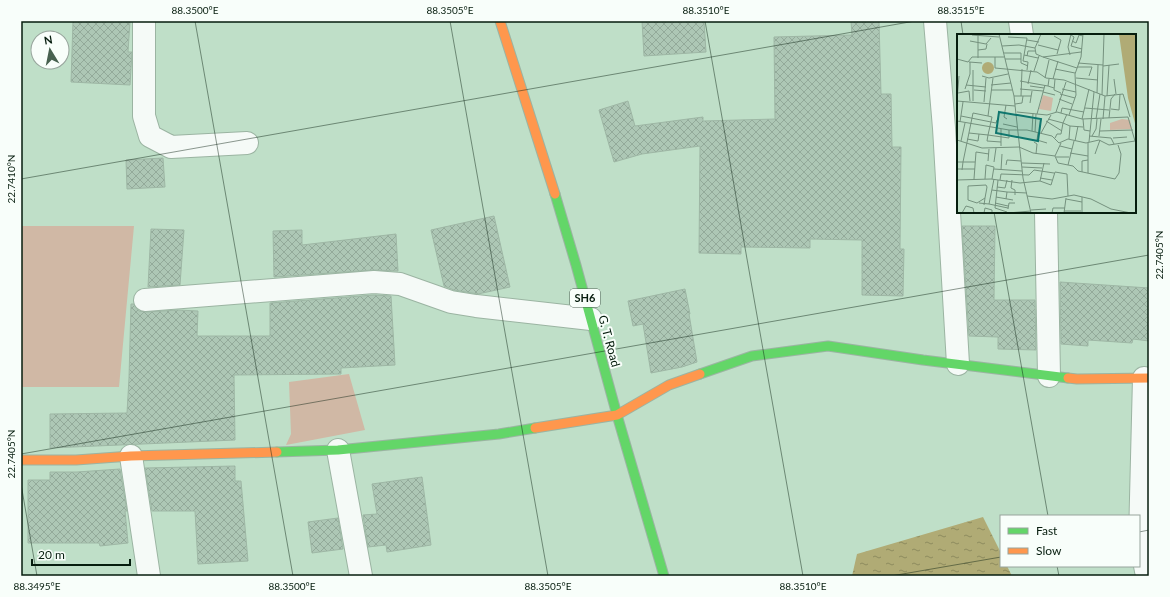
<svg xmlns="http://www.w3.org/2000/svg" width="1170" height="597" font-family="Lato,sans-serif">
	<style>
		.green { fill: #d0b8a5 }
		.water { fill: url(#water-ripples) }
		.building { fill: url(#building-cross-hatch); stroke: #9eb7a5 }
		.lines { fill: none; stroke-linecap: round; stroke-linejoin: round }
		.street-casing { stroke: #9bb4a2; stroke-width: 24 }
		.fast-casing { stroke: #9bb4a2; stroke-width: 11 }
		.slow-casing { stroke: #9bb4a2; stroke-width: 11 }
		.street { stroke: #f5faf7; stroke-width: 22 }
		.fast { stroke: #63d668; stroke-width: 9 }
		.slow { stroke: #ff974d; stroke-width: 9 }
		.ticks { fill: none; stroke: #061d0e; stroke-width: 1; stroke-opacity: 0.45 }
		.labels { text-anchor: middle; stroke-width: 4; stroke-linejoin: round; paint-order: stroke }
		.shield { fill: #f8fefa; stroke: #4f6055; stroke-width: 1 }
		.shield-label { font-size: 11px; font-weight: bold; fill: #061d0e }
		.street-label { font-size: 12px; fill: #061d0e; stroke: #f8fefa }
		.inset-road { fill: none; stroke: #75917e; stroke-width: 1 }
		.view { fill: #0f766e; fill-opacity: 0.15; stroke: #0f766e; stroke-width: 2 }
		.inset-edge { fill: none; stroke: #061d0e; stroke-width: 2 }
		.neatline { fill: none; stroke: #061d0e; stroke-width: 1.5 }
		.ticks-label { font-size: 10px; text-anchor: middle; fill: #061d0e }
	</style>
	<defs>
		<pattern id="water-ripples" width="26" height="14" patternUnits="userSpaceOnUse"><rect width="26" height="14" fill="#b0ab75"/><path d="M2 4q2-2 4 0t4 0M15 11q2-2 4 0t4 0" fill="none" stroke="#8d8b5e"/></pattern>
		<pattern id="building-cross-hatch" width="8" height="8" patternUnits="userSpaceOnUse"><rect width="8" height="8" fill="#adc7b5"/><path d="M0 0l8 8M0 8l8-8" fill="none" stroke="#93aa9a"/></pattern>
	</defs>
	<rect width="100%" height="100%" fill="#bfdfc8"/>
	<path class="green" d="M134,226L119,387H21V226Z
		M349,374L365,430L286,445L291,434L289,382Z"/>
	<path class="water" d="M983,517L1001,553V566H1007L1012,576H852L857,554Z"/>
	<path class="building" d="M73,21H130L128,52H132L130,85L71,82Z
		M642,21H704L706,52L644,56Z
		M851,21H879L881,94H891L892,147H901L900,249H904L903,296L862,295V240L810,239V248L741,247V254L699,253L700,146L642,154L614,162L599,110L628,101L635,126L703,117V121L775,119L774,37L852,35Z
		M163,158L165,187L127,189L126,160Z
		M494,216L510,287L478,294L454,290L444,286L431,230Z
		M962,226H995L994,300H1035L1036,350L998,349V337L969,336Z
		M151,229L184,230L180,285L148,287Z
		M302,230V245L396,234L398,271L373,270L274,277L273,231Z
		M1060,282L1149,288V341L1133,339L1132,343L1088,340V346L1061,344Z
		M685,289L690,314H689L697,362L682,367L651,373L643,324L633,326L628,301Z
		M374,295L391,296L395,365L341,368V374L234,375L235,440L50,448V414L127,413L129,378L131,304H134L139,311L146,312L178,310L198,311L197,336H270V303Z
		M235,466V481H241L248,561L198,564L195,511H152L145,468Z
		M120,469L127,511H125L128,543L100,546L99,543H28V480H50V472H77Z
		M422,477L431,545L387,552L386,545L368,547L363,515L377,514L372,484Z
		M338,518L343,549L312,553L308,522Z"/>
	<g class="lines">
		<g class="street-casing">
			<path id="street" d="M144,21V116L150,136L171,147L247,143
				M935,21L944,128L958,364
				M1020,21L1022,35
				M1046,212L1049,376
				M145,300L374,282L400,284L451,302L476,306L591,319
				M1144,378L1140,539L1146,571L1149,575
				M338,450L361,576
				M131,456L149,576"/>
		</g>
		<g class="fast-casing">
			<path id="fast" d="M555,194L576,265L617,415L664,576
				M700,374L752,356L828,346L923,360L1068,378
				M277,452L338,450L499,434L535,428"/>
		</g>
		<g class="slow-casing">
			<path id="slow" d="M500,21L555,194
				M1068,378L1077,379L1149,378
				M535,428L617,415L669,385L700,374
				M21,460H76L131,456L277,452"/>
		</g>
		<use href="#street" class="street"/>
		<use href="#fast" class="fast"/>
		<use href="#slow" class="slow"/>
	</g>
	<path class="ticks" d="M195,21L293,576M450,21L548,576M705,21L803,576M961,21L963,35M21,179L915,21M994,212L1048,516M21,454L1149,255M21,484L37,576M1139,532L1149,530M1057,566L1059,576M891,576L1001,557"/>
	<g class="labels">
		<rect class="shield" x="570" y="289" width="30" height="18" rx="3"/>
		<g class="shield-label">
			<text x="585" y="302">SH6</text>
		</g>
		<g class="street-label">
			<text transform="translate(609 341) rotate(75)" y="4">G. T. Road</text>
		</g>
	</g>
	<g transform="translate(957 34)">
		<rect width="179" height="179" fill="#bfdfc8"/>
		<path d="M86,61L96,64L94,77L82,75ZM165,85L173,86L175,95L153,96V89Z" fill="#d0b8a5"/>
		<path d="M162,0H179V93L171,64ZM25 34a6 6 0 1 1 12 0a6 6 0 1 1-12 0Z" fill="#b0ab75"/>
		<path class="inset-road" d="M42,0L57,62L66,144L74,179M15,1L42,3M114,1L117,3L114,12L125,15M97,2L104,6L100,20M51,3L70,4L66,27L71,28L70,36M70,6L82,8M13,7L29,10L34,4M115,7L119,9L122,1L126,2M81,11L101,16M45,12L62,11L78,14L79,20L86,23L124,18M78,14L84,0M21,16L29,15L30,10M47,19H64V29L71,32M67,21L81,24M113,21L111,13L114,0M70,22L71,17H78M38,23V34L80,38L89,44L107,46L148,62L166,60L173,83M86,23L120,34M21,24V1M0,25L11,28L15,23H47M48,25H64M12,28L25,29M121,29L146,31L147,0M146,32L162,30M120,33H135L132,42M98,35L118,39M77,37L82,22M25,42L32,44L51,40M88,44L92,26M119,44L141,46M92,45L91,52L97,54M96,45L101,27M98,45L97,56L104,59M157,45L159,60M63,47L91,52M71,50L74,36M9,51L29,53M34,51L54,49M73,52L87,54M8,55L13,40V28M63,55L86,57M105,55L119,58M17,56L29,57M34,56H55M86,58L98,61M1,59L12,57L13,67M140,59L141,31M103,60L118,64M145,61L146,31M57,62H74M64,62L65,35M150,62L152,31M102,65L115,70M0,66L2,42M0,67L58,72M16,67V36M27,68L29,44M73,69L75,57M58,70L65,69L66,62M49,71L47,83L50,85M128,74L152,76M154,75L162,76L163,60M99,78L109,48M104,79L105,74L127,78M80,80L88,51M110,80L106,89L113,92L112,105M112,81L119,61L118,40L124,23L126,0M4,82L39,89L40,86M152,84L154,65L158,60M91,85L106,89L104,100H100L98,104M125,85L132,55M126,85L127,96L133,97M139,85L143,60M146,85L148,62M0,87L52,96H70L95,102L102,109L111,105L129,109L142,106L152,111L178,107L171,83L125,85L100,78L90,81L60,78M89,87L105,97M3,88L6,68M46,90L60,93M113,92L126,93M75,97L76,79M143,97L176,96M78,98L79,80M12,99L31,101L35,83L31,82M81,99L80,106L90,109M84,99L94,81M132,102L154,104L157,110M135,102L139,95L140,85M142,102L144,85M156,104L170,103M10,105L21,107L22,100M0,106L25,114L62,113L76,119L98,122L101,129L116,132L121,137L158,145L162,139L164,120L161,111M4,107L8,89M118,107L121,92M44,108L30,107L31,101L52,104V96M77,108L80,110L79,120M132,108L137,58M44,112V95M103,112L115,115M19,118L32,120M113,119L131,122M138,120L143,106M98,122L104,109M99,123H112M31,127L32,115M0,128H6L16,79L31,82L36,44M37,128L39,114M65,129L93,130M49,131L50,126L64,127M111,131L117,107M65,133L85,134M0,135H18M37,135L65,137M5,136L6,128H18M44,136L45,120M125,138V127L131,126V109M131,139V126M83,144L95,146M17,145L19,118M28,145L29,131L37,133L35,145M0,146L34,145L63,149L83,147L94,151L98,138L110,140L111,162M41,146L38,174L50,178M43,146L44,140L72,141L77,136L97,139M55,146L54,154L58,156V161M83,147L87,129M40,153L48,154L50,146M35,156L50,158L49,165M50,158L70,159M70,162L95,165L117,161L134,165L154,175L174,179M39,163L56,166M109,165L125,168M22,169L32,170L37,145M38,169L51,172M32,170L51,174M27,171L28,164L30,153L29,151L11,152V166L20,169L28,164M51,175L52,169H58M74,176L89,175M107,177H124M5,179L9,172L16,174L17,179M27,179L28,174L35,176V179M51,179L74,177M95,179L96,174H108M107,179L109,164M125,179V163"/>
		<path class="view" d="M42,78L84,85L81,107L39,99Z"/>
		<rect width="179" height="179" class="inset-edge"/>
	</g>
	<rect width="1170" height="597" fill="none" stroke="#f8fefa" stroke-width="44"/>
	<rect x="1000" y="515" width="140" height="52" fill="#f8fefa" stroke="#97a49c"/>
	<rect x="1008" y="528" width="20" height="6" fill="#63d668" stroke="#97a49c"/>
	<text x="1036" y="535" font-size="12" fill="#061d0e">Fast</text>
	<rect x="1008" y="548" width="20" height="6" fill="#ff974d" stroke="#97a49c"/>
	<text x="1036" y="555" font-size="12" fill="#061d0e">Slow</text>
	<g transform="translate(50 50) rotate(350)"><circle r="19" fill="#f8fefa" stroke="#97a49c"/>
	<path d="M0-3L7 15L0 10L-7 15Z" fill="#47614f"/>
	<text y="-6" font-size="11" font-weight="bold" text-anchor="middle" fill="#061d0e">N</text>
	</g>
	<path d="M32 559v6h98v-6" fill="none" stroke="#061d0e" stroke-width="2"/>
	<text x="38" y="559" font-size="12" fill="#061d0e" stroke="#f8fefa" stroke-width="3" paint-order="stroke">20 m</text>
	<rect x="22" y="22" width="1126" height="553" class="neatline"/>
	<g class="ticks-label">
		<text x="195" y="14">88.3500°E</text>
		<text x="450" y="14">88.3505°E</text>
		<text x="706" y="14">88.3510°E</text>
		<text x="961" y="14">88.3515°E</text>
		<text transform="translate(11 179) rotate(-90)" y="4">22.7410°N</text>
		<text transform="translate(1159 255) rotate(-90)" y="4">22.7405°N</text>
		<text transform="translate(11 454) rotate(-90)" y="4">22.7405°N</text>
		<text x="37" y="590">88.3495°E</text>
		<text x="292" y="590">88.3500°E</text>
		<text x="548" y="590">88.3505°E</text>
		<text x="803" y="590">88.3510°E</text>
	</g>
</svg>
